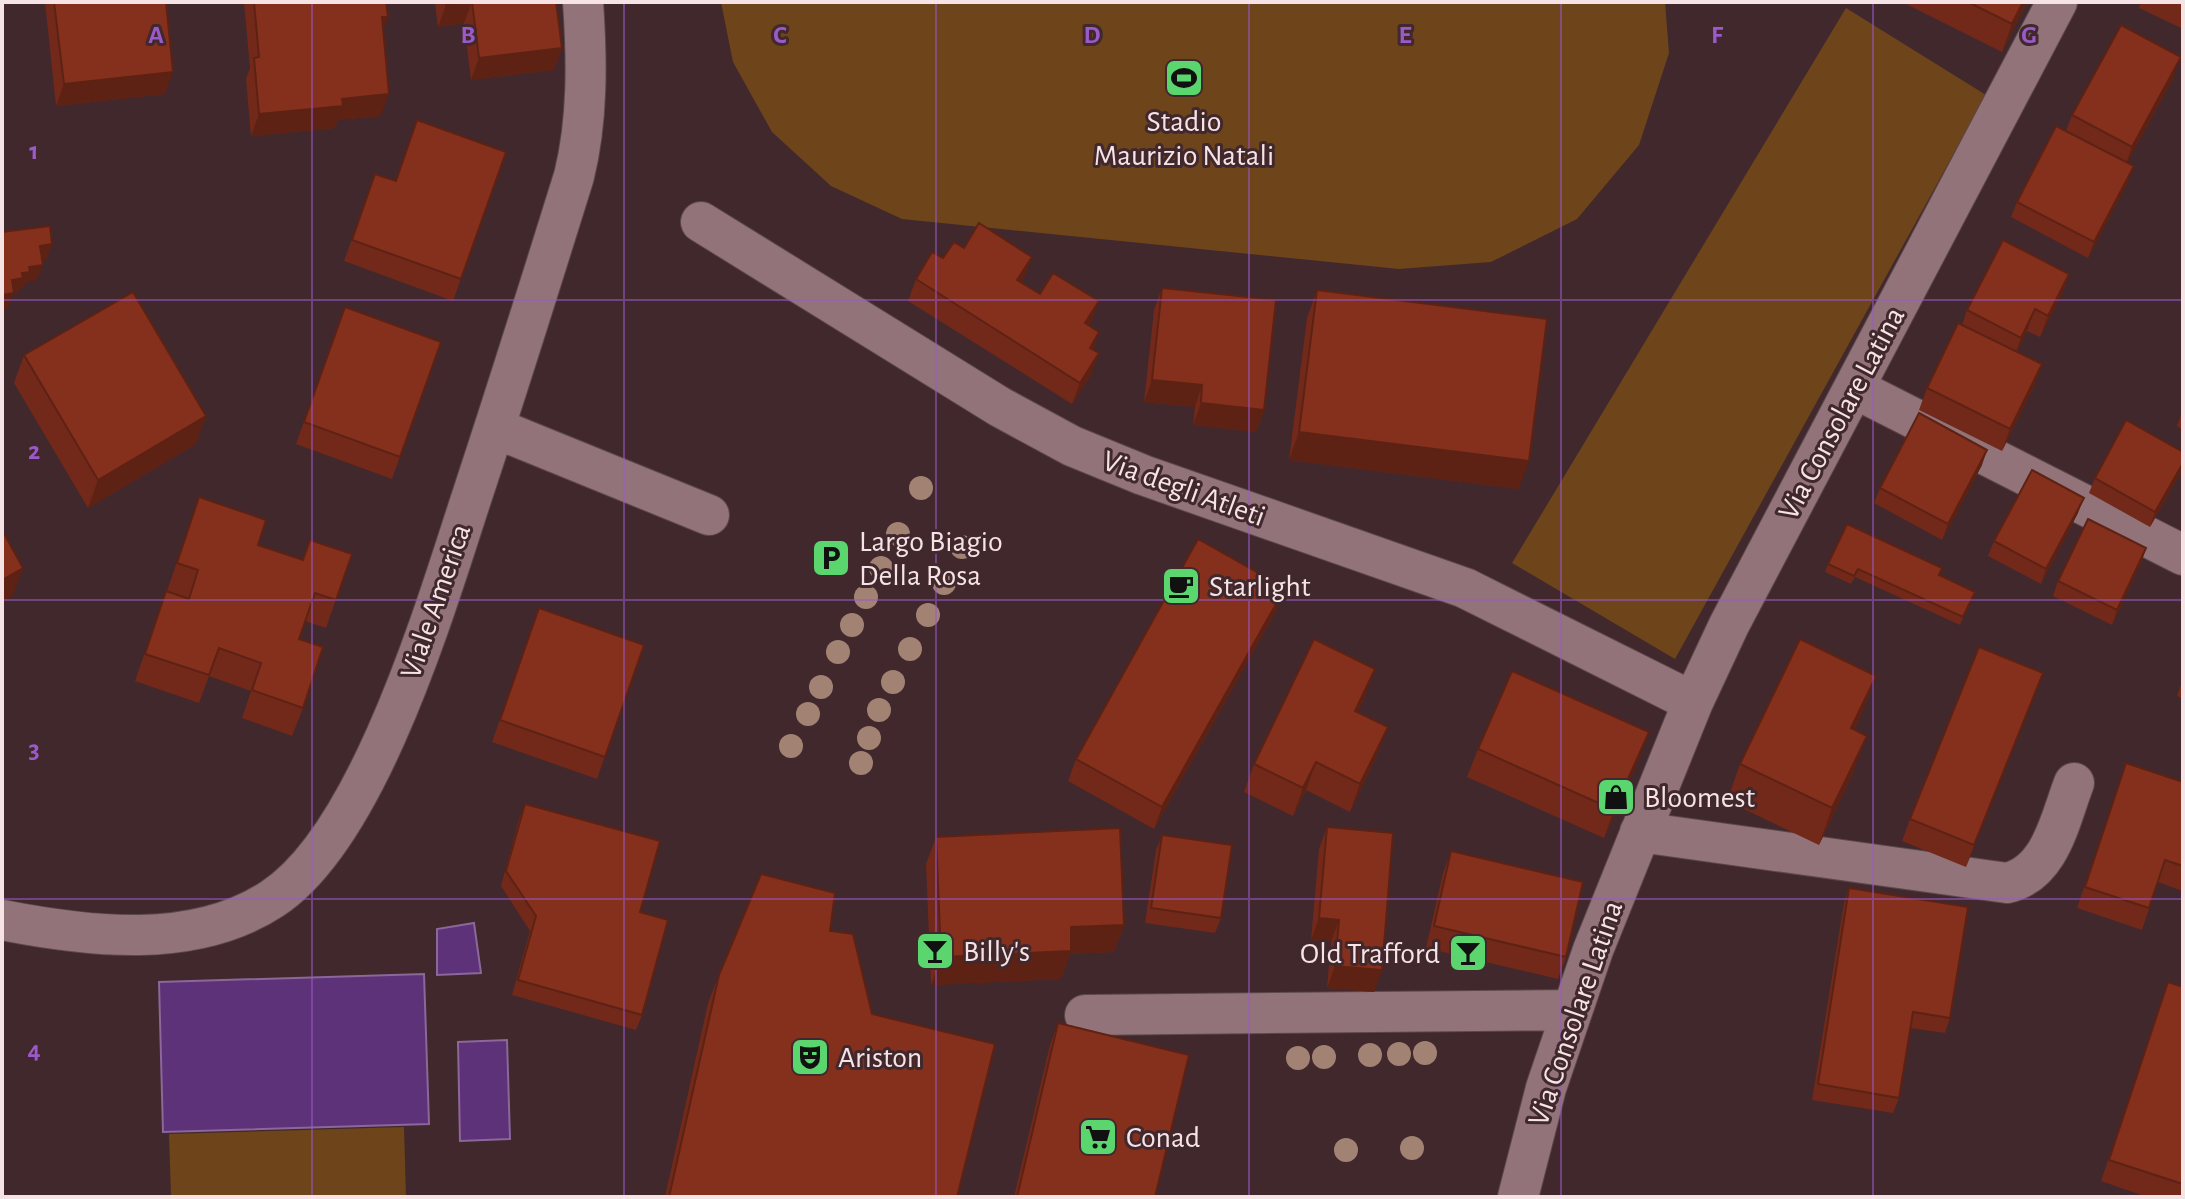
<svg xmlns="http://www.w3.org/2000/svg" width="2185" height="1199" font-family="'Alegreya Sans',sans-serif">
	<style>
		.green { fill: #6e441a }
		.water { fill: #5d3279; stroke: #8b679a; stroke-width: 2 }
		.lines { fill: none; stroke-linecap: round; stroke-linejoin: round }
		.minor-casing { stroke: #5c474b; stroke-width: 42 }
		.minor { stroke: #917379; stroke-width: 40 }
		.tree { fill: #a28373 }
		.wall { fill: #722919 }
		.shaded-wall { fill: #5d2214 }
		.building { fill: #85301d; stroke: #5d2214; stroke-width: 2 }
		.grid { fill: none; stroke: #9a5ac9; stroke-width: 2; stroke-opacity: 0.55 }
		.labels { text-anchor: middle; stroke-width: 6; stroke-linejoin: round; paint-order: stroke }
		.poi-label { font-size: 30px; fill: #f5e3e6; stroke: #40282d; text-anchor: start }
		.street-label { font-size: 30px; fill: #f5e3e6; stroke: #40282d }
		.grid-label { font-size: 26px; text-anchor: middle; font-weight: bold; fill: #9a5ac9; stroke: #40282d; stroke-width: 6; stroke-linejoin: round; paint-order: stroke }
	</style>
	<rect width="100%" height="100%" fill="#40282d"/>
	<path class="green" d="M721,2H1665L1669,53L1639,145L1577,219L1491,262L1399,269L902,219L831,186L772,132L733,62Z
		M1846,8L1986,95L1675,659L1512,563Z
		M404,1127L406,1197H171L169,1134Z"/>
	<path class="water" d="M474,923L481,973L437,975V929Z
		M424,974L429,1124L163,1132L159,982Z
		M507,1040L510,1139L460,1141L458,1042Z"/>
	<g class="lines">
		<g class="minor-casing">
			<path id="minor" d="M701,222L1000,407L1072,446L1143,475L1465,588L1693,702
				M1854,388L2183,555
				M495,428L709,515
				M1640,832L2007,883C2051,873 2060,819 2074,783
				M2,920C89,937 194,950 272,899C370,835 437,602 473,493C508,387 541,282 574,176C588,120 587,59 583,2
				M1085,1015L1571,1010
				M1518,1197L1546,1088L1593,950L1693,702L1729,625L2057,2"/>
		</g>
		<use href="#minor" class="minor"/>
	</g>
	<g class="tree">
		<circle cx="921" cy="488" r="12"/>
		<circle cx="898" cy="534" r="12"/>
		<circle cx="962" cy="547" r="12"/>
		<circle cx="881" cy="568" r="12"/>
		<circle cx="944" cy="583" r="12"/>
		<circle cx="866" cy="597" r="12"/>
		<circle cx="928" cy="615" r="12"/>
		<circle cx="852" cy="625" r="12"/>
		<circle cx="910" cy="649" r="12"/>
		<circle cx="838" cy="652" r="12"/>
		<circle cx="893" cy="682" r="12"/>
		<circle cx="821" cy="687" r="12"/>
		<circle cx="879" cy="710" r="12"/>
		<circle cx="808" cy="714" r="12"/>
		<circle cx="869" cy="738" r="12"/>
		<circle cx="791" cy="746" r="12"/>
		<circle cx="861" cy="763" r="12"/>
		<circle cx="1425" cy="1053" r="12"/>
		<circle cx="1399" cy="1054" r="12"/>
		<circle cx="1370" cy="1055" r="12"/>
		<circle cx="1324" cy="1057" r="12"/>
		<circle cx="1298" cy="1058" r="12"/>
		<circle cx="1412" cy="1148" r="12"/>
		<circle cx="1346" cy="1150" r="12"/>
	</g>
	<path class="wall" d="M45,2H166L165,94L56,106Z
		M244,2H386L388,17L383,29L381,116L338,120L335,128L251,136L246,79L250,68Z
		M435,2H556L562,48L554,70L471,80L464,23L438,27Z
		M1902,2H2027L2002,52Z
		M2141,2H2183V29L2139,8Z
		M2173,79L2127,163L2128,182L2088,258L2011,217L2017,202L2066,131L2072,115Z
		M506,152L453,301L344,261L375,174L396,181Z
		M964,248L1032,257L1022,283L1040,294L1099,301L1089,326L1099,332L1093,349L1091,375L1072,404L908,301L916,279L943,258Z
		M2069,274L2061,296L2040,337L2027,331L2017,352L2042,364L2034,386L2002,451L1919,410L1927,388L1962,325L1967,310Z
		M1162,288L1264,410L1256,432L1193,425L1195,407L1144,402L1154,310Z
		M1317,290L1519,489L1289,460L1307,318Z
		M345,307L441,342L392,479L296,444Z
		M24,355L196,444L88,508L14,383Z
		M2183,410V430L2177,426Z
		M1982,465L1942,540L1874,503L1880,488Z
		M2182,470L2150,527L2089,493L2095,478Z
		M199,497L258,545L303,560L310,540L352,554L326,628L305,621L299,639L303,708L292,736L242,718L251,691L209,676L199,703L135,681L166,591L188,599L167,591Z
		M2078,513L2041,584L1988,556L1994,541Z
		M2146,548L2141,563L2112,625L2053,596L2058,581Z
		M1828,564L1975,592L1960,625L1855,577L1851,584L1825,572Z
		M539,608L644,645L597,779L492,742Z
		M1277,609L1154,829L1068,781L1076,759Z
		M2043,673L1966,867L1902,841L1910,819Z
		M1876,676L1862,713L1854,730L1853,773L1819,845L1727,801L1740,764Z
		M2183,679V699L2177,696Z
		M1365,697L1357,712L1388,727L1377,755L1350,812L1306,790L1293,816L1244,792L1254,764Z
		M1478,749L1639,759L1604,838L1467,777Z
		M2126,763L2183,782V891L2158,882L2142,930L2077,908Z
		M525,804L640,912L642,1015L636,1030L512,995L530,931L501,886L519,819Z
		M1327,827L1374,992L1327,988L1331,942L1311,940L1319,849Z
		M1162,835L1221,918L1215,933L1145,923L1156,850Z
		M936,837L1124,925L1114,952L1070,954L1061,979L931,985L926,864Z
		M1451,851L1566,957L1558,979L1426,948L1443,873Z
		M1849,888L1950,1018L1945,1033L1910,1028L1899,1098L1893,1113L1812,1100L1844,903Z
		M830,931L957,1197H665L708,1003L719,975Z
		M2168,982L2183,987V1197H2147L2101,1181Z
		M1058,1023L1155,1197H1014L1050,1045Z"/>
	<path class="shaded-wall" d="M466,2H472L464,23L438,27L446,5Z
		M2023,2H2027L2002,52L2012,24Z
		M382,17H388L380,39Z
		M562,48L554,70L471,80L479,58Z
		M2181,57L2173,79L2124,169L2132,147Z
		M173,72L165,94L56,106L64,84Z
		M389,94L381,116L338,120L335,128L251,136L259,114L342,99Z
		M2134,166L2128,182L2088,258L2094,242Z
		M52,244L47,259L35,261L40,246Z
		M1032,257L1024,279L1009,302L1017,280Z
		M43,265L37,280L26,282L24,287H20L18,293L13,294L8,308L2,309V295L12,280L29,267Z
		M2069,274L2061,296L2040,337L2048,316Z
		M1099,301L1091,323L1077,345L1085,323Z
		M2035,309L2027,331L2013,360L2021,338Z
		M1099,332L1091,354L1090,348Z
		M1099,353L1091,375L1072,404L1080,383Z
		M2042,364L2034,386L2002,451L2010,429Z
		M1152,380L1202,385L1195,407L1144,402Z
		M1201,403L1264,410L1256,432L1193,425Z
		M206,416L196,444L88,508L98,480Z
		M1299,432L1529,461L1519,489L1289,460Z
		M1987,450L1982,465L1942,540L1948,524Z
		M2183,463V468L2150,527L2155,512Z
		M2084,498L2078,513L2041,584L2046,569Z
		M2146,548L2141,563L2112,625L2117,610Z
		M23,568L13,596L2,602V580Z
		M1285,588L1277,609L1154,829L1162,807Z
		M1375,669L1365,697L1345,739L1355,711Z
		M2043,673L2035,695L1966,867L1974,845Z
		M1876,676L1862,713L1837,765L1851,728Z
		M1388,727L1377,755L1350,812L1360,784Z
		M1649,732L1639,759L1604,838L1614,810Z
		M1867,736L1853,773L1819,845L1832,808Z
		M1316,762L1306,790L1293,816L1303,788Z
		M1319,918L1339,920L1331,942L1311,940Z
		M1124,925L1114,952L1070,954L1061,979L931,985L941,957L1071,927Z
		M1335,966L1382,970L1374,992L1327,988Z"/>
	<path class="building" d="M54,2H166L173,72L64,84Z
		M254,2H386L388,17H382L389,94L342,99L343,106L259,114L254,58L259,57Z
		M446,2H466L446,5Z
		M472,2H556L562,48L479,58Z
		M1968,2H2023L2012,24Z
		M2121,25L2181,57L2132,147L2072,115Z
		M417,120L506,152L461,279L352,240L375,174L396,181Z
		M2056,126L2134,166L2094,242L2017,202Z
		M979,223L1032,257L1017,280L1040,294L1053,273L1099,301L1085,323L1099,332L1090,348L1099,353L1080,383L916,279L932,252L943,258L954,242L964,248Z
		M50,226L52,244L40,246L43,265L29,267L30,272L22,273L23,278L12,280L14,293L2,295V232Z
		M2003,240L2069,274L2048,316L2035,309L2021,338L1967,310Z
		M1162,288L1276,300L1264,410L1201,403L1202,385L1152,380Z
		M1317,290L1547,319L1529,461L1299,432Z
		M133,292L206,416L98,480L24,355Z
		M345,307L441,342L400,457L304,422Z
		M1958,323L2042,364L2010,429L1927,388Z
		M1919,413L1987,450L1948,524L1880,488Z
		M2126,420L2183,452V463L2155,512L2095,478Z
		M2032,470L2084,498L2046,569L1994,541Z
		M199,497L266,520L258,545L303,560L310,540L352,554L336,600L315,593L299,639L323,647L303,708L252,690L261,663L219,648L209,675L145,654L166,591L189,599L198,570L177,563Z
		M2088,519L2146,548L2117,610L2058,581Z
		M1847,524L1942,568L1939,575L1975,592L1963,617L1858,569L1854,576L1828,564Z
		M2,530L23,568L2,580Z
		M1198,539L1285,588L1162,807L1076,759Z
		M539,608L644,645L605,757L500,720Z
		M1314,639L1375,669L1355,711L1388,727L1360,784L1316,762L1303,788L1254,764Z
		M1800,639L1876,676L1851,728L1867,736L1832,808L1740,764Z
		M1979,647L2043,673L1974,845L1910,819Z
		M1512,671L1649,732L1614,810L1478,749Z
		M2126,763L2183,782V866L2165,860L2149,908L2085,887Z
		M525,804L660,841L640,912L668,920L642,1015L518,980L536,916L506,871Z
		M1327,827L1393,833L1382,970L1335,966L1339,920L1319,918Z
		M1120,828L1124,925L1071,927V951L941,957L936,837Z
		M1162,835L1232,845L1221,918L1151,908Z
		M1451,851L1583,882L1566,957L1434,926Z
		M761,874L835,893L830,931L853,934L872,1014L995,1044L957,1197H669L719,975Z
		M1849,888L1968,907L1950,1018L1913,1012L1899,1098L1818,1084Z
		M2168,982L2183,987V1184L2109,1160Z
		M1058,1023L1189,1055L1155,1197H1017Z"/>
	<path class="grid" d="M312,2V1197M624,2V1197M936,2V1197M1249,2V1197M1561,2V1197M1873,2V1197M2,300H2183M2,600H2183M2,899H2183"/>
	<defs>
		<g id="stadium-square" transform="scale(2)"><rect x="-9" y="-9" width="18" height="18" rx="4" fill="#5bd56d" stroke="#40282d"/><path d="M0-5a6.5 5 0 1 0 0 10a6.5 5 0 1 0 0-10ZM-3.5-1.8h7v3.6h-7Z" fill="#111"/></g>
		<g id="parking-square" transform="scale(2)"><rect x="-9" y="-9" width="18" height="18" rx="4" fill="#5bd56d" stroke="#40282d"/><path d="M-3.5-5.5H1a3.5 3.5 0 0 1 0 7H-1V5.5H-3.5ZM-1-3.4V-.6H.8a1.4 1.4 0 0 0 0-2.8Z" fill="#111"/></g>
		<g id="cafe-square" transform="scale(2)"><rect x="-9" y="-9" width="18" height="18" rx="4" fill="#5bd56d" stroke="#40282d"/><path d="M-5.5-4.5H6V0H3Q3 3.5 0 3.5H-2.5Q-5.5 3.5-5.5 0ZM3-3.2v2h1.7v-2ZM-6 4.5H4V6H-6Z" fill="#111"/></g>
		<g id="shop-square" transform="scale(2)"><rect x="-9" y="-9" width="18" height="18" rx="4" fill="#5bd56d" stroke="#40282d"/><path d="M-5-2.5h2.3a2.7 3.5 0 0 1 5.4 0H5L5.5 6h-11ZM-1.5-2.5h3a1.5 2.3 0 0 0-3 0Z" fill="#111"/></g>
		<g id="bar-square" transform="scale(2)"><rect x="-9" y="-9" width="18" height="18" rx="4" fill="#5bd56d" stroke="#40282d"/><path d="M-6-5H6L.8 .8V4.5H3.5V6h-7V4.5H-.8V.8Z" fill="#111"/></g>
		<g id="theatre-square" transform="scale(2)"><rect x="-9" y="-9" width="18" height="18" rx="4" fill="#5bd56d" stroke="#40282d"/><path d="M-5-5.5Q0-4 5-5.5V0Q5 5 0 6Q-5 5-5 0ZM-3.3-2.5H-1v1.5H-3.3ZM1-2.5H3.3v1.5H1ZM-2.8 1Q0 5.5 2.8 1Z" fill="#111"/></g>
		<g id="supermarket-square" transform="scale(2)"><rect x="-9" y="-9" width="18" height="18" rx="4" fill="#5bd56d" stroke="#40282d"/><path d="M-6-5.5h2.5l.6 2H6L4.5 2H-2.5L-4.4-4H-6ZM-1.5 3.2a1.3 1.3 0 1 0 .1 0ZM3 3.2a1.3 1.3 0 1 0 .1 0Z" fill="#111"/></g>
	</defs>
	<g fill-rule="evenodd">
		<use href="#stadium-square" x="1184" y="78"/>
		<use href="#parking-square" x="831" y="558"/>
		<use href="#cafe-square" x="1181" y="586"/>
		<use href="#shop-square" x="1616" y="797"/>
		<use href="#bar-square" x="935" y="951"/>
		<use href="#bar-square" x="1468" y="953"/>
		<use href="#theatre-square" x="810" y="1057"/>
		<use href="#supermarket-square" x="1098" y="1137"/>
	</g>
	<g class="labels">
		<g class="poi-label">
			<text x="1184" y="131" text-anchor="middle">Stadio<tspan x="1184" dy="34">Maurizio Natali</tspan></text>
			<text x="859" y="551">Largo Biagio<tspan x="859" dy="34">Della Rosa</tspan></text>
			<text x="1209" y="596">Starlight</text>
			<text x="1644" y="807">Bloomest</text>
			<text x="963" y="961">Billy's</text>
			<text x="1440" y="963" text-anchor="end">Old Trafford</text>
			<text x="838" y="1067">Ariston</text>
			<text x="1126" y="1147">Conad</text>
		</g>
		<g class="street-label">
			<text transform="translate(1841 413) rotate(-62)" y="10">Via Consolare Latina</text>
			<text transform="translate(1184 488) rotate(20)" y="10">Via degli Atleti</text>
			<text transform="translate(435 601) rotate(-71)" y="10">Viale America</text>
			<text transform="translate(1575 1013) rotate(-71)" y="10">Via Consolare Latina</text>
		</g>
	</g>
	<g class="grid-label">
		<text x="156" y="43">A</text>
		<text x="468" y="43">B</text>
		<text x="780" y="43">C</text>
		<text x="1092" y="43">D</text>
		<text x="1405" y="43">E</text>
		<text x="1717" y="43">F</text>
		<text x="2029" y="43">G</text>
		<text x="34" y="159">1</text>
		<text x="34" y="459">2</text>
		<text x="34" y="758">3</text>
		<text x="34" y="1058">4</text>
	</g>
	<rect width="2185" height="1199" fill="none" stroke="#f5e3e6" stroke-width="8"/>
</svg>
